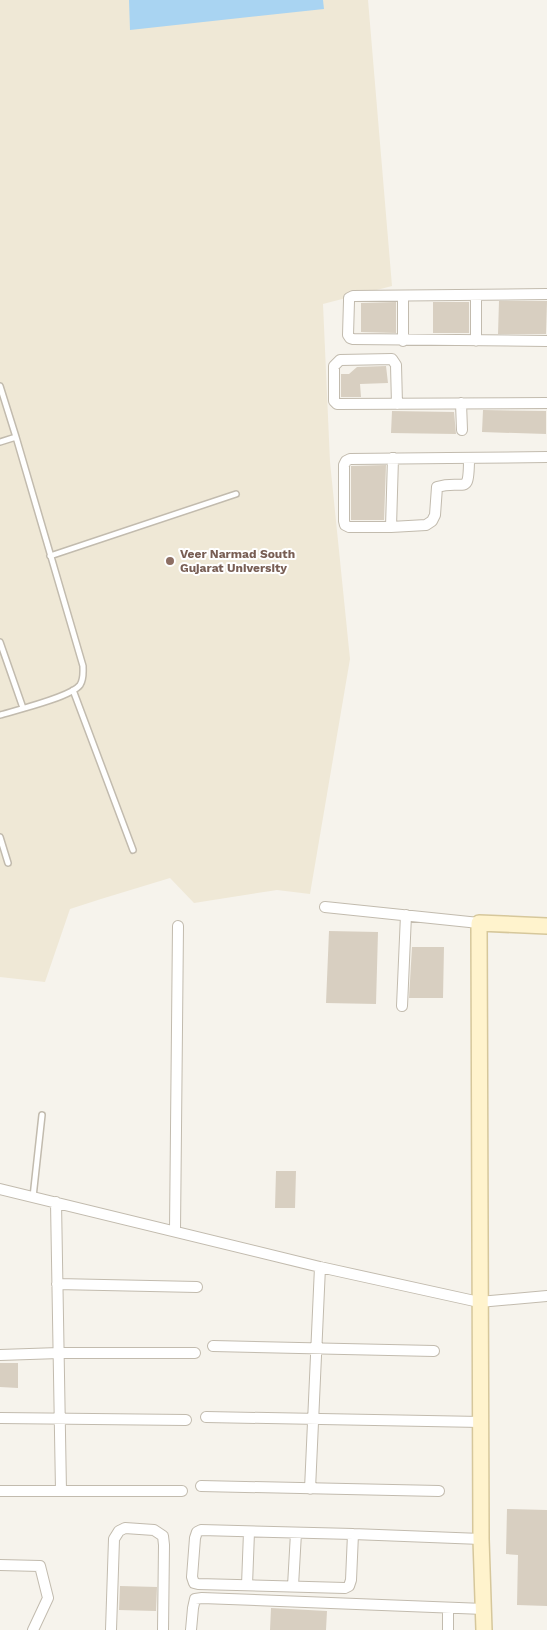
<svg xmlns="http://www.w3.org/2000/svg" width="547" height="1630" font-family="'Work Sans',sans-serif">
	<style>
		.education { fill: #efe8d6 }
		.water { fill: #a9d4f2 }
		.building { fill: #d8cfc1 }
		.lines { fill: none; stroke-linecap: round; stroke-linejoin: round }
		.lane-casing { stroke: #c2bbae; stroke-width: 8 }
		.street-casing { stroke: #c2bbae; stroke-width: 12 }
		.secondary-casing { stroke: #d6c79b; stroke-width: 18 }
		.lane { stroke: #fff; stroke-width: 5 }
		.street { stroke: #fff; stroke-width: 10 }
		.secondary { stroke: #fff3cd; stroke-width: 15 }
		.education-dot { fill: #8d6e63; stroke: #fff; stroke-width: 2 }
		.labels { text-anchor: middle; stroke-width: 4; stroke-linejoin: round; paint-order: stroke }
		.education-label { font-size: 12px; font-weight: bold; fill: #785e54; stroke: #fff; text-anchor: start }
	</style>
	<rect width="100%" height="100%" fill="#f6f3ec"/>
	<path class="education" d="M0,0H368L392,286L323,304L330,462L350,659L310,894L277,890L194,903L170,878L101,899L70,909L45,982L0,977Z"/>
	<path class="water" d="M129,0H323L324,9L130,30Z"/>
	<path class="building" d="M499,301H547L546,334H498Z
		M396,302V333L361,332V303Z
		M433,302H469V333H433Z
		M386,366L388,383L360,384L361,397H341V374H349L357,367Z
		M483,410L546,411V434L482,432Z
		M392,411L454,412L456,434L391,433Z
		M386,465L384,520H351V466Z
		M329,931L378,932L376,1004L326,1003Z
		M412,947H444L443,998H409Z
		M276,1171H296L295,1208H275Z
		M0,1363H18V1388L0,1387Z
		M507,1509L547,1510V1606L517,1605L518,1555L506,1554Z
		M120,1586L157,1587L156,1611L119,1610Z
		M271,1608L327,1611L326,1630H270Z"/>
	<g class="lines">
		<g class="lane-casing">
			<path id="lane" d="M0,386L16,437L0,442
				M50,556L236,494
				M0,642L23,708
				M73,690L133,850
				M0,715C17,710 71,697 80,685C84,679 83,672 83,666L16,437
				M0,837L8,863
				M33,1197L42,1115"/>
		</g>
		<g class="street-casing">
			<path id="street" d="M547,294L353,296L349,298V301L348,335L350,338L353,339L547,341
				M403,341V296
				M476,341V295
				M461,403L462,430
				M397,404L396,365L392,359L340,360L334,366V401L337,404L547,403
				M469,458C469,498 465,479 437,487L435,515L432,521L426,525L391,527H349L345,525L344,521V465L346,461L350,459C416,458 481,458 547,457
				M391,527L393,458
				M325,907L479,923
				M402,1006L406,915
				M0,1189L320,1267L479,1302L547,1296
				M56,1202L61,1491
				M175,1231L178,926
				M57,1284L197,1287
				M213,1346L434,1351
				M0,1355L59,1353H195
				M206,1417L481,1422
				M0,1418L186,1420
				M201,1486L439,1491
				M310,1489L320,1267
				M0,1491H182
				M353,1534L351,1580L349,1586L345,1588L198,1584L194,1583L192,1577L195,1538L197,1532L201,1530L353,1534L481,1539
				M0,1565L40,1566L48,1598L33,1630
				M247,1585L249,1532
				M293,1586L296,1533
				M448,1608V1630
				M111,1630L114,1539L119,1531L125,1528L154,1530L163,1536L164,1545L163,1630
				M191,1630L193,1608L195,1599L202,1598L484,1609"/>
		</g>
		<g class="secondary-casing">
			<path id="secondary" d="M484,1630L481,1539L479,923L547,926"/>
		</g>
		<use href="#lane" class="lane"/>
		<use href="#street" class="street"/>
		<use href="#secondary" class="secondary"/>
	</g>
	<circle class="education-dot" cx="170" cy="561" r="5"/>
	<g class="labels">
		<g class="education-label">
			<text x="180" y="558">Veer Narmad South<tspan x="180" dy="14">Gujarat University</tspan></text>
		</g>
	</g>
</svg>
